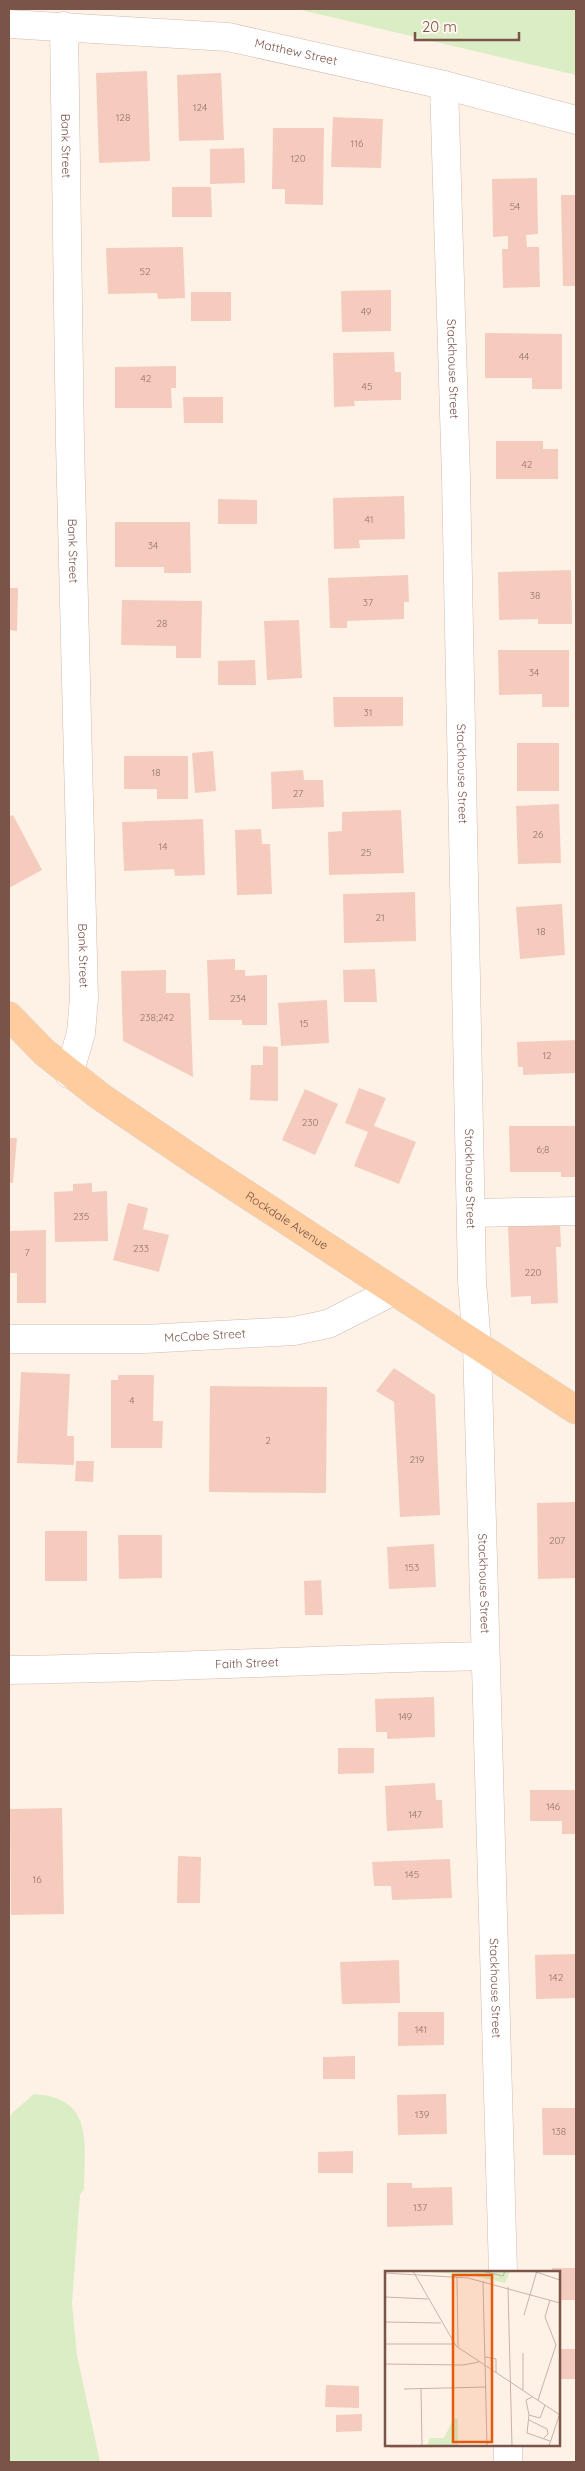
<svg xmlns="http://www.w3.org/2000/svg" width="585" height="2471" font-family="Quicksand,sans-serif">
	<style>
		.green { fill: #dbedc4 }
		.building { fill: #f5cbbd }
		.lines { fill: none; stroke-linecap: round; stroke-linejoin: round }
		.minor-casing { stroke: #d3baaf; stroke-width: 29 }
		.major-casing { stroke: #dcd2d0; stroke-width: 29 }
		.minor { stroke: #fff; stroke-width: 28 }
		.major { stroke: #ffcc9d; stroke-width: 28 }
		.labels { text-anchor: middle; stroke-width: 5; stroke-linejoin: round; paint-order: stroke }
		.number-label { font-size: 10px; fill: #997166 }
		.street-label { font-size: 12px; fill: #7a5349; stroke: #fff6ef }
		.inset-road { fill: none; stroke: #c9b2a8; stroke-width: 1 }
		.view { fill: #e8590c; fill-opacity: 0.15; stroke: #e8590c; stroke-width: 2.5 }
		.inset-edge { fill: none; stroke: #7a5349; stroke-width: 2.5 }
	</style>
	<rect width="100%" height="100%" fill="#fef2e7"/>
	<path class="green" d="M297,9H576V75Z
		M34,2094C95,2098 84,2143 84,2189L80,2195L72,2303L77,2355L100,2462H9V2119L12,2113Z"/>
	<path class="building" d="M147,71L150,161L99,163L96,73Z
		M221,73L224,140L179,141L177,75Z
		M333,117L383,119L381,168L331,167Z
		M273,128H324L323,205L285,204V189H272Z
		M244,148L245,183L210,184V149Z
		M537,178L538,234L526,235L527,247H539L540,287L503,288L502,249H508V236L493,237L492,179Z
		M172,187H211L212,217H172Z
		M561,195H576V286H563Z
		M183,247L185,298L158,299L157,293L108,294L106,248Z
		M391,290V331L342,332L341,291Z
		M191,292H231V321H191Z
		M485,333L562,334V389H532V378H485Z
		M394,352L395,372H401V400L354,401L355,406L334,407L333,353Z
		M176,366V388H171L172,408H115V367Z
		M183,397H223V423H184Z
		M496,441H543V449H558V479H496Z
		M404,496L405,539L359,540L360,548L334,549L333,498Z
		M218,499L257,500V524H218Z
		M115,522H190L191,573H164V567H115Z
		M571,570L572,624H538V619L499,620L498,572Z
		M408,575L409,602H404V619L347,621V628H330L328,578Z
		M9,588H18L17,631L9,630Z
		M122,600L202,601L201,658H176V646L121,645Z
		M299,620L302,678L267,680L264,621Z
		M498,650H569V707H542V694L499,695Z
		M255,660L256,685H218V661Z
		M333,697H403V726L334,727Z
		M517,743H559V791H517Z
		M213,751L216,791L195,793L192,753Z
		M124,756H188V799H157V789H124Z
		M303,770L304,780H323L324,807L272,809L271,772Z
		M559,804L561,863L518,864L516,806Z
		M401,810L404,873L329,875L328,832L342,831V812Z
		M13,815L42,870L9,888V817Z
		M203,819L205,875L175,876L174,869L124,871L122,822Z
		M261,829L262,844H270L272,894L237,895L235,830Z
		M415,892L416,941L344,943L343,894Z
		M562,904L565,955L520,959L516,907Z
		M235,959V970H245V976L267,975V1025H242V1020H209L207,960Z
		M375,969L377,1002H344L343,970Z
		M166,970V993H190L193,1077L123,1041L121,971Z
		M327,1000L329,1043L281,1046L278,1003Z
		M576,1040V1073L523,1075V1067H518L517,1042Z
		M263,1046L278,1047V1101L250,1100L251,1065H263Z
		M359,1088L386,1098L374,1126L416,1142L399,1184L354,1166L368,1132L345,1123Z
		M305,1089L338,1104L315,1155L282,1140Z
		M509,1126H576V1177H561V1172H510Z
		M9,1138H17L13,1183H9Z
		M92,1183V1192L107,1191L108,1241L55,1242L54,1192L73,1191V1184Z
		M128,1203L148,1208L143,1229L169,1235L159,1272L113,1260Z
		M560,1224L561,1247H556L558,1303L531,1304V1296L511,1297L508,1226Z
		M46,1230V1303H17V1273H9V1231Z
		M394,1368L435,1395L440,1515L400,1517L394,1402L376,1391Z
		M21,1372L70,1374L67,1436H74V1465L17,1463Z
		M118,1375H154L153,1421H163L162,1448H111V1380H118Z
		M210,1386L327,1387L326,1493L209,1492Z
		M76,1461H94L93,1482L75,1481Z
		M576,1502V1578L538,1579L537,1503Z
		M45,1531H87V1581H45Z
		M118,1535H162V1578L119,1579Z
		M434,1544L436,1587L389,1589L387,1547Z
		M321,1580L323,1615H305L304,1581Z
		M434,1697L435,1737L387,1739V1732H376L375,1699Z
		M338,1748H374V1773L338,1774Z
		M435,1783L436,1800H442L443,1828L387,1831L385,1786Z
		M530,1790H576V1834H562V1821H530Z
		M62,1808L64,1914L11,1915L10,1809Z
		M178,1856L201,1857L200,1903H177Z
		M450,1859L452,1898L392,1900L391,1886H374L372,1862Z
		M576,1954V1998L536,1999L535,1955Z
		M399,1960L400,2003L342,2004L340,1962Z
		M398,2012H444V2045L398,2046Z
		M355,2056V2079H323V2057Z
		M446,2094L447,2134L398,2135L397,2095Z
		M542,2108H576V2155H543Z
		M353,2151V2173H318V2152Z
		M387,2183H412V2188L452,2187L453,2225L387,2227Z
		M552,2268H576V2300H559V2272H552Z
		M559,2349H576V2379H559Z
		M326,2385L359,2386V2408L325,2407Z
		M362,2414V2431L336,2432V2415Z
		M390,2445H454V2447L390,2448Z"/>
	<g class="lines">
		<g class="minor-casing">
			<g id="minor">
				<path id="s1" d="M9,24L228,37L444,85L576,120"/>
				<path id="s2" d="M64,26L70,443L84,998L81,1033L69,1074"/>
				<path id="s3" d="M444,85L456,478L472,1281L477,1345L503,2272"/>
				<path d="M471,1213L576,1211"/>
				<path id="s4" d="M9,1339H145L294,1331L328,1324L393,1291"/>
				<path id="s5" d="M9,1670C168,1668 326,1659 485,1656"/>
				<path d="M508,2445V2462"/>
			</g>
		</g>
		<g class="major-casing">
			<g id="major">
				<path id="s6" d="M9,1016L44,1052L101,1097L197,1162L576,1410"/>
			</g>
		</g>
		<use href="#minor" class="minor"/>
		<use href="#major" class="major"/>
	</g>
	<g class="labels">
		<g class="number-label">
			<text x="200" y="111">124</text>
			<text x="123" y="121">128</text>
			<text x="357" y="147">116</text>
			<text x="298" y="162">120</text>
			<text x="515" y="210">54</text>
			<text x="145" y="275">52</text>
			<text x="366" y="315">49</text>
			<text x="524" y="360">44</text>
			<text x="146" y="382">42</text>
			<text x="367" y="390">45</text>
			<text x="527" y="468">42</text>
			<text x="369" y="523">41</text>
			<text x="153" y="549">34</text>
			<text x="535" y="599">38</text>
			<text x="368" y="606">37</text>
			<text x="162" y="627">28</text>
			<text x="534" y="676">34</text>
			<text x="368" y="716">31</text>
			<text x="156" y="776">18</text>
			<text x="298" y="797">27</text>
			<text x="538" y="838">26</text>
			<text x="163" y="850">14</text>
			<text x="366" y="856">25</text>
			<text x="380" y="921">21</text>
			<text x="541" y="935">18</text>
			<text x="238" y="1002">234</text>
			<text x="157" y="1021">238;242</text>
			<text x="304" y="1027">15</text>
			<text x="547" y="1059">12</text>
			<text x="310" y="1126">230</text>
			<text x="543" y="1153">6;8</text>
			<text x="81" y="1220">235</text>
			<text x="141" y="1252">233</text>
			<text x="27" y="1256">7</text>
			<text x="533" y="1276">220</text>
			<text x="132" y="1404">4</text>
			<text x="268" y="1444">2</text>
			<text x="417" y="1463">219</text>
			<text x="557" y="1544">207</text>
			<text x="412" y="1571">153</text>
			<text x="405" y="1720">149</text>
			<text x="553" y="1810">146</text>
			<text x="415" y="1818">147</text>
			<text x="412" y="1878">145</text>
			<text x="37" y="1883">16</text>
			<text x="556" y="1981">142</text>
			<text x="421" y="2033">141</text>
			<text x="422" y="2118">139</text>
			<text x="559" y="2135">138</text>
			<text x="420" y="2211">137</text>
		</g>
		<g class="street-label">
			<text dy="4" stroke="none"><textPath href="#s1" startOffset="289">Matthew Street</textPath></text>
			<text dy="4" stroke="none"><textPath href="#s2" startOffset="120">Bank Street</textPath></text>
			<text dy="4" stroke="none"><textPath href="#s3" startOffset="284">Stackhouse Street</textPath></text>
			<text dy="4" stroke="none"><textPath href="#s2" startOffset="525">Bank Street</textPath></text>
			<text dy="4" stroke="none"><textPath href="#s3" startOffset="689">Stackhouse Street</textPath></text>
			<text dy="4" stroke="none"><textPath href="#s2" startOffset="930">Bank Street</textPath></text>
			<text dy="4" stroke="none"><textPath href="#s3" startOffset="1094">Stackhouse Street</textPath></text>
			<text dy="4" stroke="none"><textPath href="#s6" startOffset="346">Rockdale Avenue</textPath></text>
			<text dy="4" stroke="none"><textPath href="#s4" startOffset="196">McCabe Street</textPath></text>
			<text dy="4" stroke="none"><textPath href="#s3" startOffset="1499">Stackhouse Street</textPath></text>
			<text dy="4" stroke="none"><textPath href="#s5" startOffset="238">Faith Street</textPath></text>
			<text dy="4" stroke="none"><textPath href="#s3" startOffset="1904">Stackhouse Street</textPath></text>
		</g>
	</g>
	<g transform="translate(385 2271)">
		<rect width="175" height="175" fill="#fef2e7"/>
		<path d="M33,0H125L120,12L85,4ZM69,147L73,148V175H42L45,167H59Z" fill="#dbedc4"/>
		<path class="inset-road" d="M28,0L71,75L175,144M97,0L118,5L120,0M148,0L175,9M0,2L83,7L175,32M72,6L73,76M98,10L102,175M123,16L127,175M0,26L43,28M139,44L152,0M0,51L56,52M0,73H69M100,86L111,88V102M0,93L78,94L94,91M19,118L101,116M36,118L37,175M138,119V82M147,126L141,129L144,144L155,147L160,134M153,129L171,74L160,46L165,29M144,144L142,162L165,170M144,149L162,158L163,163L159,167M164,175L175,142"/>
		<path class="view" d="M68,4H107V171H68Z"/>
		<rect width="175" height="175" class="inset-edge"/>
	</g>
	<rect width="585" height="2471" fill="none" stroke="#7a5349" stroke-width="20"/>
	<path d="M415 32v8h104v-8" fill="none" stroke="#7a5349" stroke-width="2.5"/>
	<text x="422" y="32" font-size="15" fill="#7a5349" stroke="#fff6ef" stroke-width="4" paint-order="stroke">20 m</text>
</svg>
